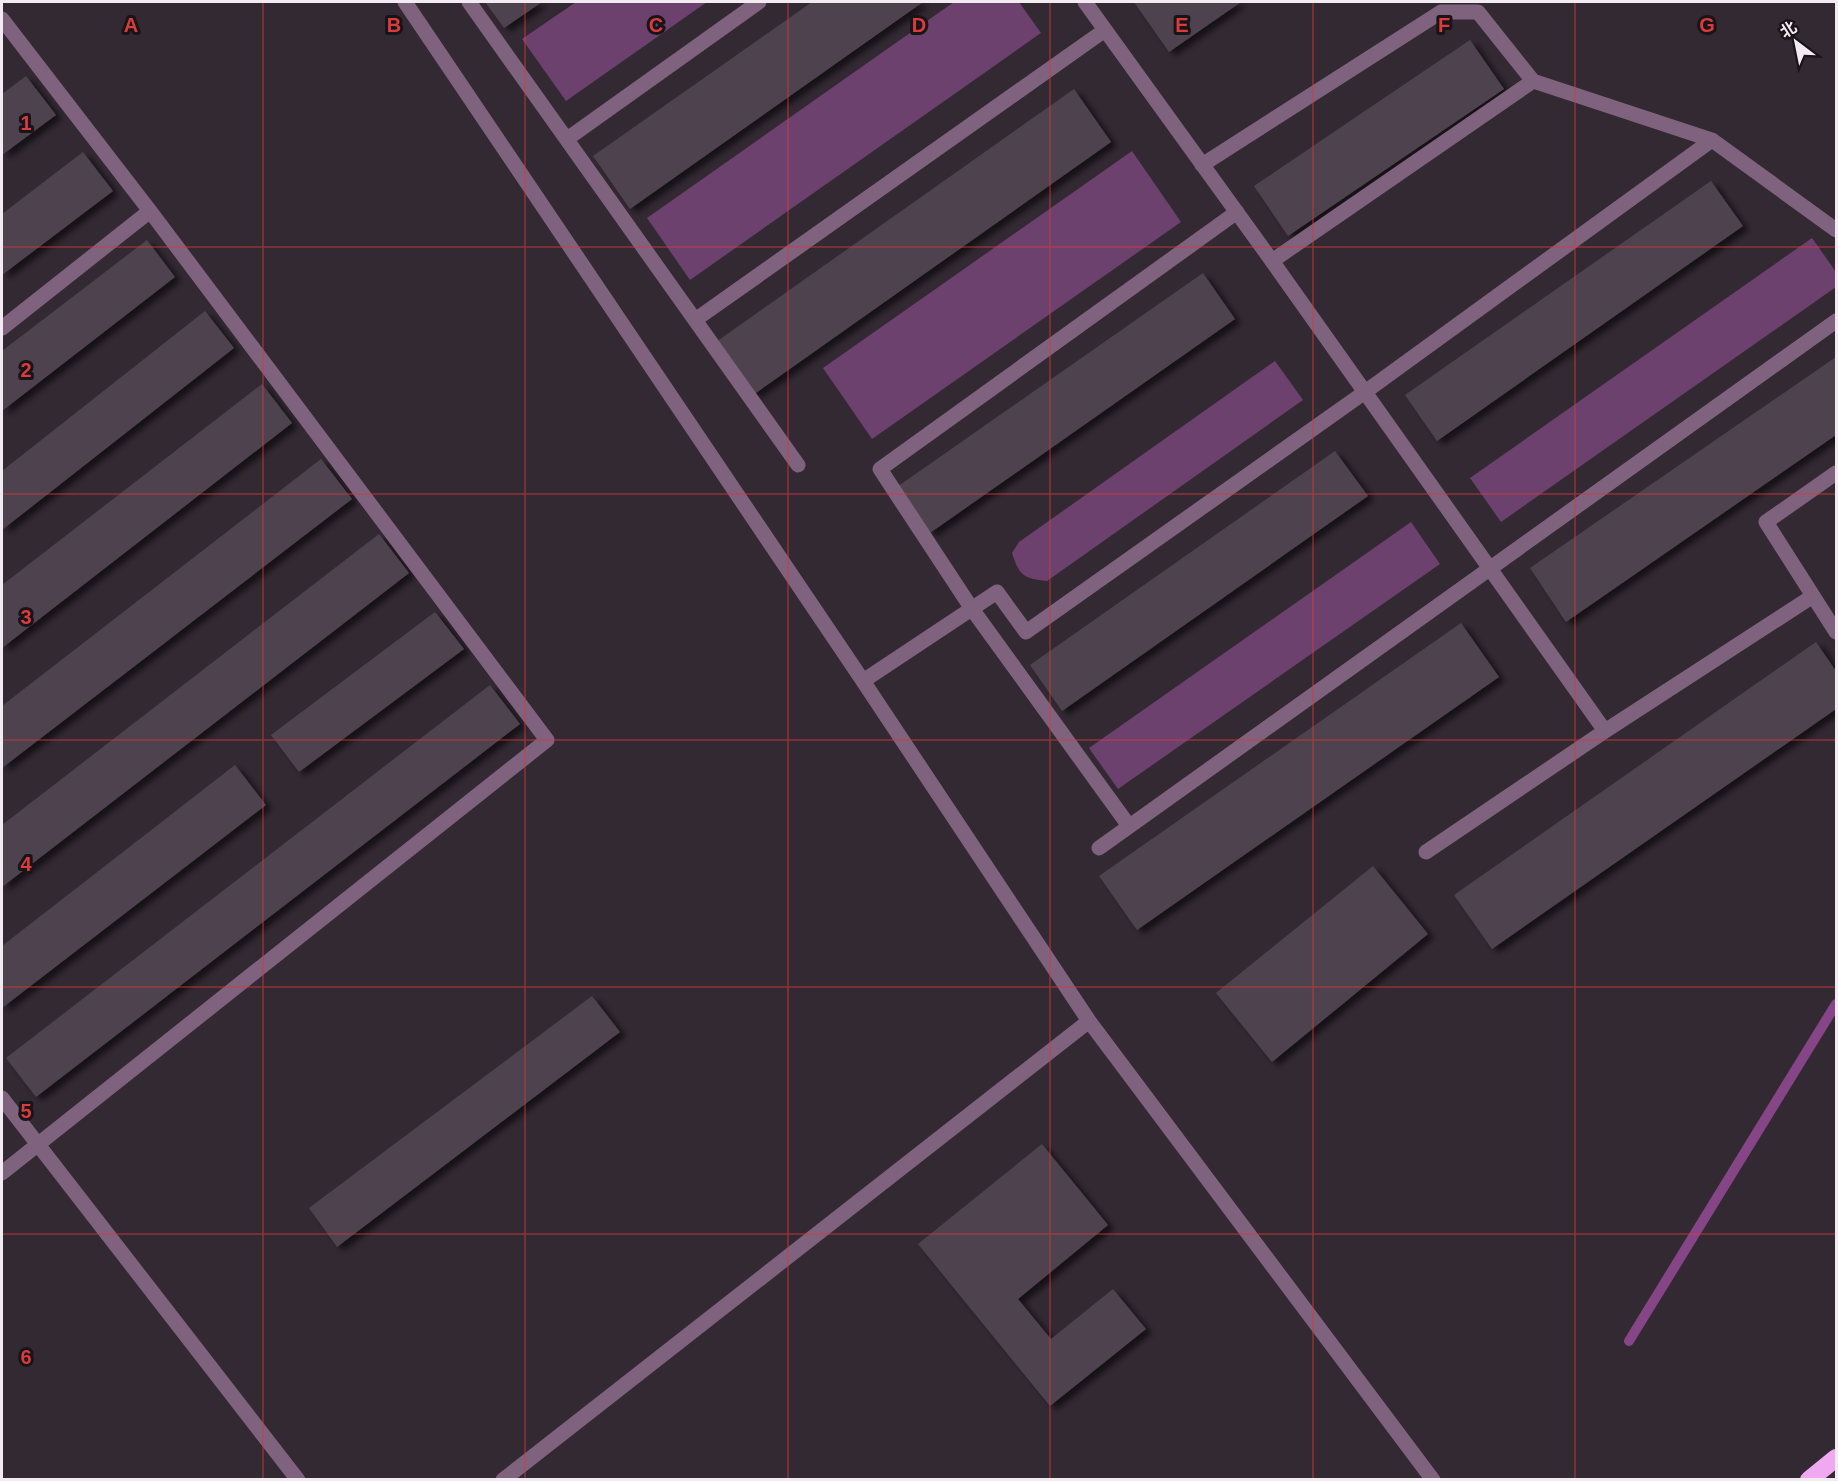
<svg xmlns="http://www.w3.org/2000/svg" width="1838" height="1481" font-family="Arial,'Noto Sans SC',sans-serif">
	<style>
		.green { fill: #6c416d }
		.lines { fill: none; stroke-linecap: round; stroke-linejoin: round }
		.stream { stroke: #864586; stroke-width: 10 }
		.building { fill: #4e434e; filter: url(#shadow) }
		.minor { stroke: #7f627e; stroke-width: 15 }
		.highway { stroke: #f0a8f0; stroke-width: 18 }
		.grid { fill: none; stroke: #d93c3c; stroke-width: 1.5; stroke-opacity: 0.55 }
		.grid-label { font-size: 20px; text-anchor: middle; font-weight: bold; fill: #d93c3c; stroke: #181418; stroke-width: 6; stroke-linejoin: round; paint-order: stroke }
	</style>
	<defs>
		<filter id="shadow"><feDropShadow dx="6" dy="4" stdDeviation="3" flood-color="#0009"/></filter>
	</defs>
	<rect width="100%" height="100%" fill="#332933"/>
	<path class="green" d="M576,2H707L566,101L522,39Z
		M954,2H1019L1041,33L690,280L647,218Z
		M1132,151L1181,222L872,439L823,368Z
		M1812,238L1836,272V287L1501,522L1470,478Z
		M1275,361L1303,400L1047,581C1023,579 1019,575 1012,553L1019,542Z
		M1411,522L1440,564L1118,789L1089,748Z"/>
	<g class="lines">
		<path class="stream" d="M1629,1341L1836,1004"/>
	</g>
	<path class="building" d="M485,2H542L504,28Z
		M812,2H923L630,209L593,156Z
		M1134,2H1241L1169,52Z
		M1470,40L1504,89L1288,236L1254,186Z
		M26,76L56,115L2,155V94Z
		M1074,89L1111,142L753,395L716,342Z
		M83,152L113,191L2,275V214Z
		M1711,181L1743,226L1437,441L1405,395Z
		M147,240L175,277L2,411V351Z
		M1203,273L1235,319L930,533L897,487Z
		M205,311L234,348L2,530V471Z
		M1836,357V435L1566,622L1530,568Z
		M262,384L292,423L2,648V585Z
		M1335,451L1368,496L1062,711L1030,665Z
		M321,459L352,499L2,768V706Z
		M379,534L409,573L2,887V825Z
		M435,612L464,649L299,772L271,735Z
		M1461,623L1499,677L1137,930L1099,876Z
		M1816,642L1836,671V709L1492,949L1454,895Z
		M490,685L520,724L36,1097L6,1058Z
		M235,765L266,805L2,1008V946Z
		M1373,866L1428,934L1272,1062L1216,993Z
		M592,996L620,1032L337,1247L309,1208Z
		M1042,1144L1108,1225L1018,1299L1051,1339L1113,1289L1146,1329L1050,1406L918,1244Z"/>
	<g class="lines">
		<path class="minor" d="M405,2L863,681L1089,1021L1433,1480
			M469,2L798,465
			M1085,2L1272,261L1605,731
			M2,19L150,211L547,740L2,1173
			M567,139L759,2
			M1202,165L1441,12H1478L1533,81
			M1272,261L1533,81L1712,140L1836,230
			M695,320L1105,30
			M2,328L150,211
			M1836,473L1766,522L1836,632
			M863,681L997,592L1026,632L1365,392L1712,140
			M1129,826L972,609L880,469L1237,212
			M1099,848L1836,321
			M1426,852L1605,731L1813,596
			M2,1098L298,1480
			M503,1480L1089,1021"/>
		<path class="highway" d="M1809,1480L1836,1458"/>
	</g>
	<path class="grid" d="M263,2V1480M525,2V1480M788,2V1480M1050,2V1480M1313,2V1480M1575,2V1480M2,247H1836M2,494H1836M2,740H1836M2,987H1836M2,1234H1836"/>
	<g class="grid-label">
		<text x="131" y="32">A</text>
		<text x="394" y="32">B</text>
		<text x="656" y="32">C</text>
		<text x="919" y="32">D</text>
		<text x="1182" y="32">E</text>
		<text x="1444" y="32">F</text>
		<text x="1707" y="32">G</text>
		<text x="26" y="130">1</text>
		<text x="26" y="377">2</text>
		<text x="26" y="624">3</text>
		<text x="26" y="871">4</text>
		<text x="26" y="1118">5</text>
		<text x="26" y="1364">6</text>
	</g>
	<rect width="1838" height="1481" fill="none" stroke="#f2ebf2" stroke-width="6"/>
	<g transform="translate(1796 42) rotate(328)" stroke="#181418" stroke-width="4.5" paint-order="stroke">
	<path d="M0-4.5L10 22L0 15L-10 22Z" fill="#f2ebf2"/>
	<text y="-9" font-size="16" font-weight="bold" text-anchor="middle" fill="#f2ebf2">北</text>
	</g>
</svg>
